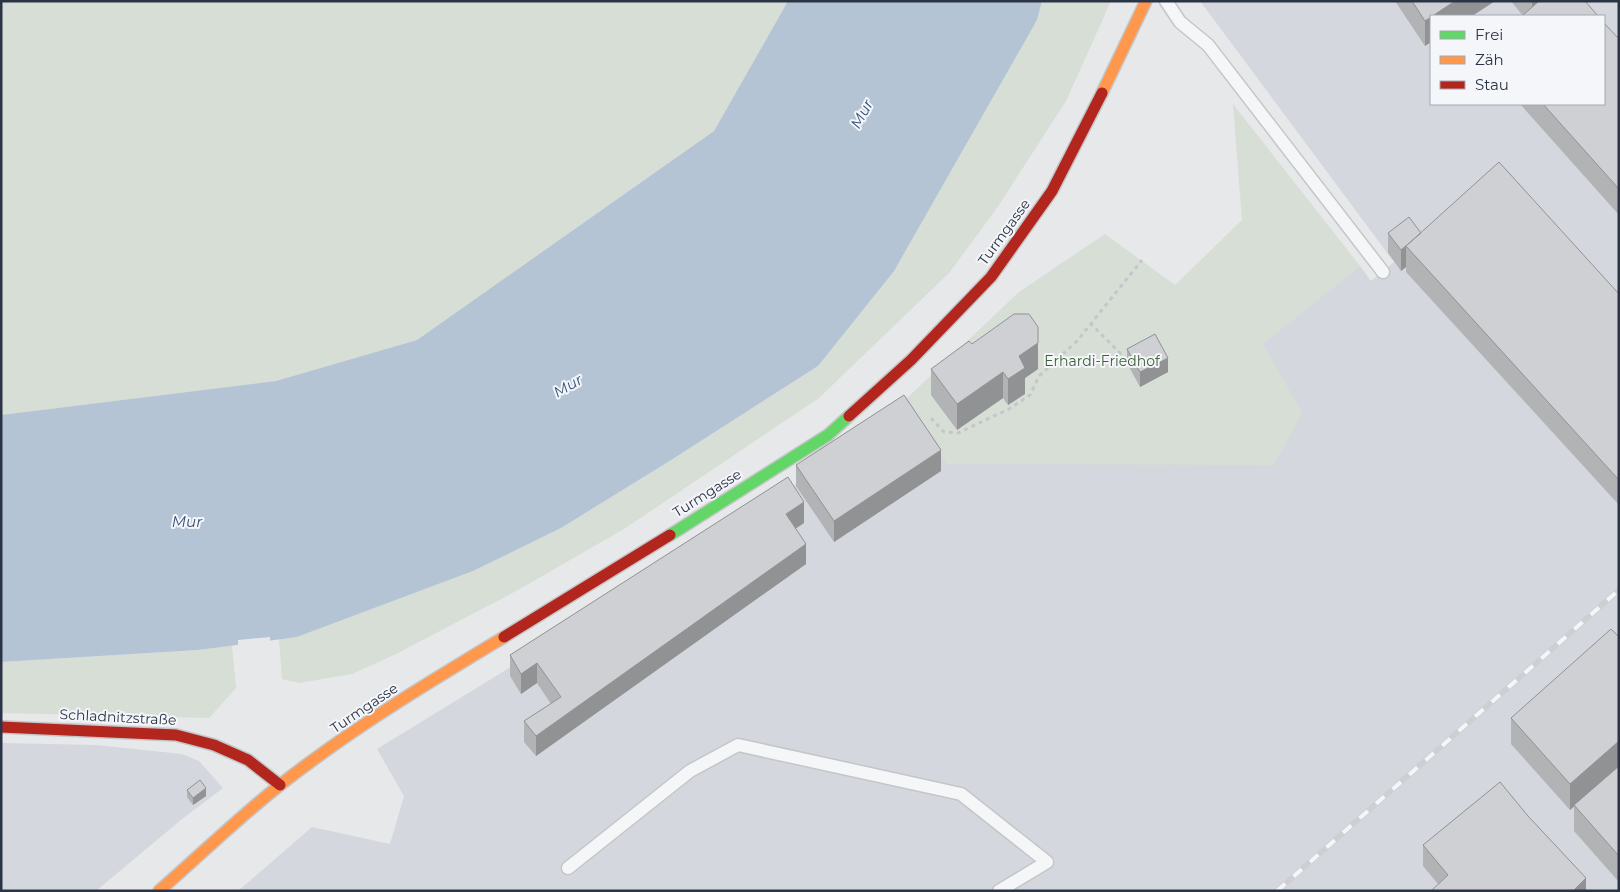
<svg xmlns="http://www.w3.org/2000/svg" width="1620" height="892" font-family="Montserrat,sans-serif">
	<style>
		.built { fill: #d4d7dd; fill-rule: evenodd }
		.green { fill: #d6ded6 }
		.water { fill: #b4c4d5 }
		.pier { fill: #e6e8ea }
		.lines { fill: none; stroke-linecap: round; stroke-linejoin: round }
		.lane-casing { stroke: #c4c6c8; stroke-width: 15 }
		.fast-casing { stroke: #c4c6c8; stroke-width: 14 }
		.slow-casing { stroke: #c4c6c8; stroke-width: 14 }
		.jam-casing { stroke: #c4c6c8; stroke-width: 14 }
		.path { stroke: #c5c6ca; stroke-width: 3; stroke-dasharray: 4 4; stroke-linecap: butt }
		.lane { stroke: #f5f6f7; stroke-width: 12 }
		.fast { stroke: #63d668; stroke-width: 11 }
		.slow { stroke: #ff974d; stroke-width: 11 }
		.jam { stroke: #b3261e; stroke-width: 11 }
		.rail-casing { stroke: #cecfd2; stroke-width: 5.5 }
		.rail { stroke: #f4f6f9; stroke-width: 4; stroke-dasharray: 11; stroke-linecap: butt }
		.wall { fill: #b1b3b5 }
		.shaded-wall { fill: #909294 }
		.building { fill: #ced0d3; stroke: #909294 }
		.labels { text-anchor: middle; stroke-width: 4; stroke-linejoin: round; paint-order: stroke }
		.street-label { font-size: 14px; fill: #2b3445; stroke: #f4f6f9 }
		.park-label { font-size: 14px; fill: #3f6138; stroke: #f4f6f9 }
		.water-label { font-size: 15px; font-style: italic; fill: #34527a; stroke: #f4f6f9 }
	</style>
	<rect width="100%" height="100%" fill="#e6e8ea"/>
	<path class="built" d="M1200,1H1619V891H238L312,827L390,844L404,796L377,749L791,495L788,489L912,408L947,464H1187L1302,413L1262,344L1360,266L1371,281L1394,262ZM1431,16H1604V104H1431Z
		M1,743L96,745L182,754L199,761L223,788L182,819L96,891H1Z"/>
	<path class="green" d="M1,1H788L714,131L417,340L276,381L1,415Z
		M1042,1H1111L1066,101L997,208L949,273L819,398L624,529L518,590L396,654L352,674L299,683L282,679L279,639L297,637L473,571L561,528L668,462L818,366L1037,20Z
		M1233,104L1360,266L1263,344L1302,413L1274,465L947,464L905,400L1019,292L1105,234L1175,285L1242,220Z
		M232,645L236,688L209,718L1,713V662L198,650Z"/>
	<path class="water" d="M788,1H1042L1037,20L894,271L818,366L668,462L561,528L473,571L297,637L198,650L1,662V415L276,381L417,340L714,131Z"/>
	<path class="pier" d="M270,637V643L238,647V640Z"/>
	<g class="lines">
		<g class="lane-casing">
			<path id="lane" d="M1166,1L1180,22L1208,45L1383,272
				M568,868L690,771L738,745L961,794L1047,862L999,891"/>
		</g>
		<g class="fast-casing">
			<path id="fast" d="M670,535L828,435L849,416"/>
		</g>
		<g class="slow-casing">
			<path id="slow" d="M1102,93L1146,1
				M159,891C208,848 256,801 309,763C371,717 438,677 504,637"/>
		</g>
		<g class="jam-casing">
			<path id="jam" d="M849,416L911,360L991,277L1052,191L1102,93
				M504,637L670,535
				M1,727L176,735L214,745L248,760L280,785"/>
		</g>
		<path class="path" d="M1090,323L1124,357
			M931,418L944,432L958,433L1009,409L1030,395L1039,376L1077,341L1142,260"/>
		<use href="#lane" class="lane"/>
		<use href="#fast" class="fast"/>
		<use href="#slow" class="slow"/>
		<use href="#jam" class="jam"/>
		<g class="rail-casing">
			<path id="rail" d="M1277,891L1619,590"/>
		</g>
		<use href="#rail" class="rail"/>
	</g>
	<path class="wall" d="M1395,1H1495L1472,16H1431V42L1425,46Z
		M1511,1H1585L1523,16Z
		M1619,39V215L1520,104H1604Z
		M1388,233H1421L1619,294V505L1406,272V267L1401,271L1388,253Z
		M972,344L1038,352V369L1025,378V394L1008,405L1003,398L957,430L931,395V369Z
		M1127,349L1168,372L1140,387L1127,363Z
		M796,465L941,471L834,542L796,486Z
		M804,523L796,528L806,564L536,756L524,742V721L551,704L537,683L521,694L510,676V655Z
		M1619,637V882L1574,831V806L1570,810L1511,744V718Z
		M187,790L206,796L193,805L187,797Z
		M1423,845L1586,891L1438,884L1423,866Z"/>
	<path class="shaded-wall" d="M1455,1H1495L1472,16H1432Z
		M1532,1H1560L1532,16Z
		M1431,17V42L1425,46V21Z
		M1406,246V267L1401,271V250Z
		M1038,327V369L1025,378V394L1008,405V379L1019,356Z
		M1168,358V372L1140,387V372Z
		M1003,372V398L957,430V404Z
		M941,450V471L834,542V521Z
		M804,502V523L786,535V514Z
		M806,544V564L536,756V736Z
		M537,663V683L521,694V674Z
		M1619,741V767L1570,810V784Z
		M206,788V796L193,805V798Z
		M1586,878V891H1573Z"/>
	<path class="building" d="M1412,1H1455L1425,21Z
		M1539,1H1585L1598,16H1522Z
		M1604,23L1619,39V189L1543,104H1604Z
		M1499,162L1619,294V480L1406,246Z
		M1409,217L1421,233L1401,250L1388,233Z
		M1014,314H1029L1038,327V343L1019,356L1025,368L1008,379L1003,372L957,404L931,369L969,341L972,344Z
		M1155,334L1168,358L1140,372L1127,349Z
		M904,395L941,450L834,521L796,465Z
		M788,477L804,502L786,514L806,544L536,736L524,721L561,697L537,663L521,674L510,655Z
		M1611,629L1619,637V741L1570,784L1511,718Z
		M1619,766V856L1574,805Z
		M200,780L206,788L193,798L187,790Z
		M1500,782L1528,816L1586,878L1573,891H1431L1448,875L1423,845Z"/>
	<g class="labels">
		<g class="street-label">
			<text transform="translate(1004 232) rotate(-54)" y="5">Turmgasse</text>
			<text transform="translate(707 493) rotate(-32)" y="5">Turmgasse</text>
			<text transform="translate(364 708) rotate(-34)" y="5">Turmgasse</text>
			<text transform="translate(118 717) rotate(3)" y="5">Schladnitzstraße</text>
		</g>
		<g class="park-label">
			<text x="1102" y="366">Erhardi-Friedhof</text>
		</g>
		<g class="water-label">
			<text transform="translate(862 114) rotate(-61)" y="5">Mur</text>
			<text transform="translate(568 386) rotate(-30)" y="5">Mur</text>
			<text x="187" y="527">Mur</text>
		</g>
	</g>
	<rect width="1620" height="892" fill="none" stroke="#2b3445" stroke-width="5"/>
	<rect x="1430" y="15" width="175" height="90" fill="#f4f6f9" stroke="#a4a8b1"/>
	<rect x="1440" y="31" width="25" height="8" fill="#63d668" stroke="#a4a8b1"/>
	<text x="1475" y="40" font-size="15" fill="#2b3445">Frei</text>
	<rect x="1440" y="56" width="25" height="8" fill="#ff974d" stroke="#a4a8b1"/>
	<text x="1475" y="65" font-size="15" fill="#2b3445">Zäh</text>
	<rect x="1440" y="81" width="25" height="8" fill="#b3261e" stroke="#a4a8b1"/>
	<text x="1475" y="90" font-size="15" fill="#2b3445">Stau</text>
</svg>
